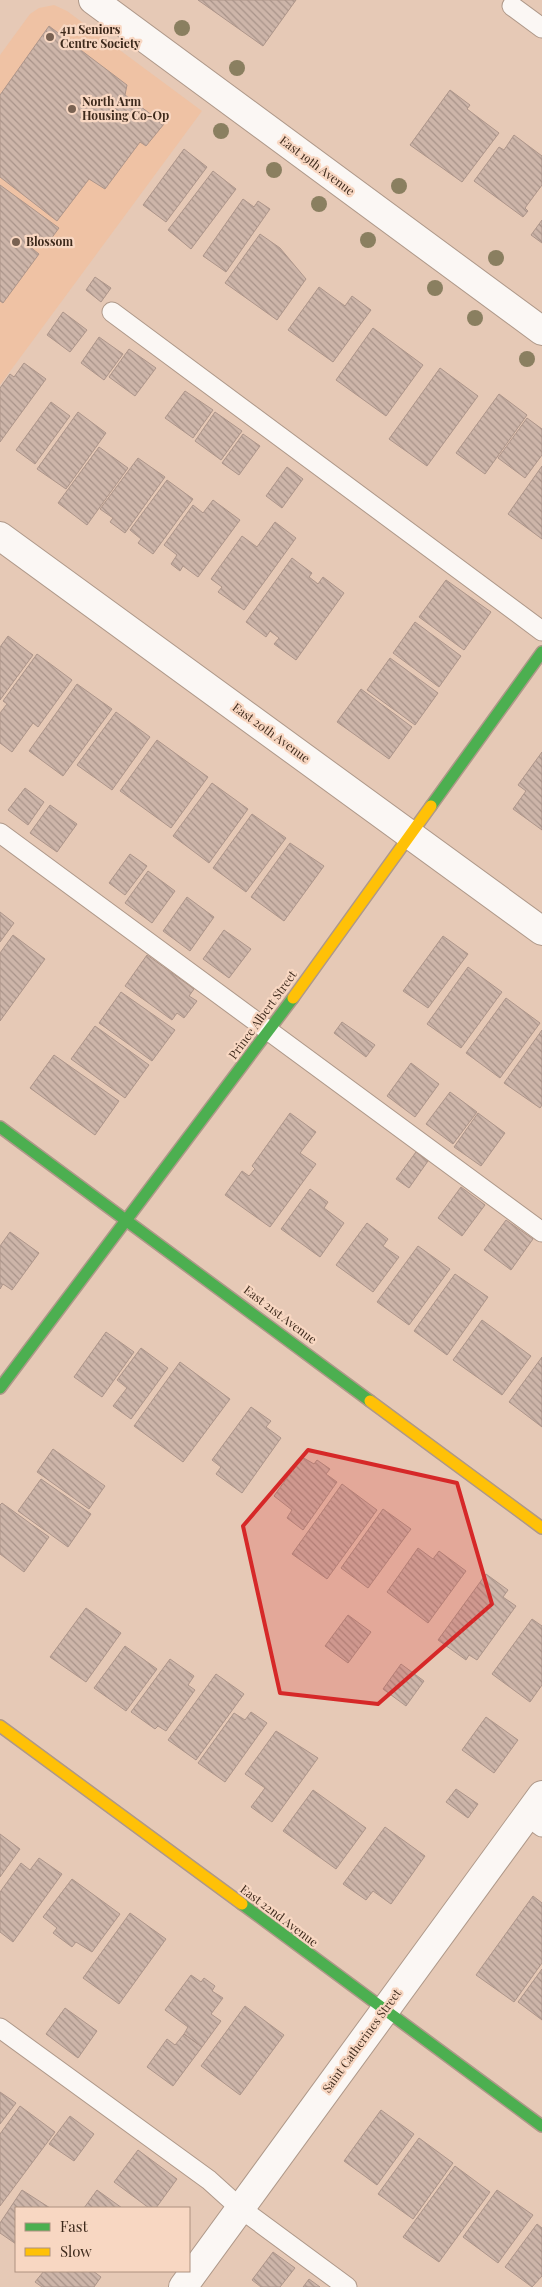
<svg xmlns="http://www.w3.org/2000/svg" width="542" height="2287" font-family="'Playfair Display',serif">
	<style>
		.built { fill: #efc2a4 }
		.building { fill: url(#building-back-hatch); stroke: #ad958a }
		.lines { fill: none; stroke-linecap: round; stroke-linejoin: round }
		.lane-casing { stroke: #ae9889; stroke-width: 21 }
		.street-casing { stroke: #ae9889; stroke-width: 30 }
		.fast-casing { stroke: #ae9889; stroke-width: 14 }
		.slow-casing { stroke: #ae9889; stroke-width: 14 }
		.lane { stroke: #fbf7f4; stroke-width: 19 }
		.street { stroke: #fbf7f4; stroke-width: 28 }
		.fast { stroke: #4caf50; stroke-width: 11 }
		.slow { stroke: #ffc107; stroke-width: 11 }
		.tree { fill: #8a7f60 }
		.marked { fill: #d62828; fill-opacity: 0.2; stroke: #d62828; stroke-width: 4; stroke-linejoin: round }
		.poi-dot { fill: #796252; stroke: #f8d7c2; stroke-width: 2 }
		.labels { text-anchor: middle; stroke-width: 4.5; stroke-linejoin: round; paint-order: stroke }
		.poi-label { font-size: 12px; font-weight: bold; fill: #3e2a1c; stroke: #f8d7c2; text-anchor: start }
		.street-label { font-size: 12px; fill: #3e2a1c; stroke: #f8d7c2 }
	</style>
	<defs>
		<pattern id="building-back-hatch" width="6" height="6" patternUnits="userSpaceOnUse" patternTransform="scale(1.25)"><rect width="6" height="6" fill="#cdb5a9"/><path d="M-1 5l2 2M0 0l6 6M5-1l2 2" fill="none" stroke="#a89389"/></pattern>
	</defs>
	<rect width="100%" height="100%" fill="#e6c9b6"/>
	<path class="built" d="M54,5L67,11L202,111L0,385V55L30,14L39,8Z"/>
	<path class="building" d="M198,0H296L263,46Z
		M49,26L127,85L125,95L164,124L146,146L140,142L105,189L89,179L57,221L0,177V95Z
		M450,90L470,105L467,109L499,133L462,182L410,145Z
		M514,135L542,156V185L525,208L528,211L523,217L474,181L499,147L504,150Z
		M184,149L207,167L166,222L143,205Z
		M213,171L236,189L191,249L168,230Z
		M0,185L59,228L45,247L34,239L29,246L39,254L3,303L0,301Z
		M243,199L254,207L258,201L270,209L226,272L203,256Z
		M542,220V243L531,235Z
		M260,234L280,248L306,279L277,320L225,283Z
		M95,277L111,288L101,302L86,290Z
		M319,287L345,306L352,296L371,310L333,362L288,330Z
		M63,312L87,330L70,352L47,335Z
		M373,328L423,365L386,416L336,380Z
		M99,337L123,354L104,380L81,363Z
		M129,349L156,368L135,396L109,377Z
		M24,363L46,379L0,442V388L10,374L14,377Z
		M440,368L478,396L427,466L389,439Z
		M185,391L213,410L193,438L165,418Z
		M499,394L527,415L485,474L456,453Z
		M51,402L70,416L35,464L16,450Z
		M78,412L106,433L66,489L37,469Z
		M215,412L242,431L221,460L195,441Z
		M527,418L542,429V455L525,478L498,458Z
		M243,434L260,446L239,475L222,463Z
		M99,447L128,468L87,525L58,503Z
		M138,458L165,477L125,533L110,522L113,518L100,509Z
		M542,466V539L508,514Z
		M287,467L303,479L282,508L266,496Z
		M167,480L193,499L153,554L138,543L141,539L130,530Z
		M213,500L240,520L198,577L183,566L180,571L171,564L177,555L164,545L193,505L203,513Z
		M275,522L296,538L244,610L218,592L222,587L211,579L242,536L257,547Z
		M292,558L312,573L309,577L318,584L323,577L344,593L296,660L274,644L279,638L270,631L266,637L246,622Z
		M446,580L491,612L464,650L419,617Z
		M415,622L461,656L439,687L393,653Z
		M8,636L33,655L0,700V647Z
		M37,654L72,680L38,727L33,723L12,752L0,743V713L7,704L3,701Z
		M390,658L438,693L415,725L367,690Z
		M77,684L112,709L63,776L29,751Z
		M361,689L412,727L389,759L337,722Z
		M116,712L150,737L112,790L77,765Z
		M157,740L208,777L171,828L120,791Z
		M542,752V830L513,809L526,791L518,785Z
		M212,783L248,809L209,863L173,836Z
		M25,788L44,802L28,825L8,810Z
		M50,805L77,824L57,852L30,833Z
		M252,814L286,838L246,892L213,868Z
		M290,843L324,866L284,921L251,897Z
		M130,854L147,866L125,895L109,883Z
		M148,871L175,891L152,923L125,903Z
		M187,897L214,917L190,951L163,931Z
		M0,912L14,923L0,942Z
		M224,930L251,949L229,978L203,959Z
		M13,935L45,959L0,1021V953Z
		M443,936L468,954L428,1008L403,991Z
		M147,955L194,989L189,996L197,1001L184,1018L177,1013L172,1020L125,986Z
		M468,967L502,992L461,1048L427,1024Z
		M121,992L175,1030L152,1061L99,1023Z
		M506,998L540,1023L500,1078L466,1053Z
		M342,1022L375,1045L366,1057L334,1033Z
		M95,1026L149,1065L125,1098L71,1059Z
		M542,1030V1105L540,1108L504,1083Z
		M54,1055L119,1101L95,1135L30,1088Z
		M411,1063L439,1084L415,1117L387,1096Z
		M450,1092L477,1112L453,1144L426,1124Z
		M290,1113L316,1132L300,1153L316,1164L270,1227L225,1195L242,1171L249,1176L255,1169L252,1166Z
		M478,1113L505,1133L481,1166L454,1147Z
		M416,1152L428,1161L409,1188L396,1179Z
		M461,1187L485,1205L462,1236L438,1218Z
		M310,1189L328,1202L324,1208L344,1223L320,1257L281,1229Z
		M506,1220L533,1239L511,1270L484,1250Z
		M367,1223L388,1239L383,1246L399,1257L373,1292L336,1265Z
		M10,1232L39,1253L12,1290L3,1284L0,1289V1246Z
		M418,1246L450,1269L409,1325L377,1302Z
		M455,1274L488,1297L447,1355L414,1331Z
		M482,1320L531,1356L502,1395L453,1360Z
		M106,1332L134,1352L102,1397L74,1377Z
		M141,1348L168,1368L131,1419L113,1406L127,1388L117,1380Z
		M542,1357V1427L509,1402Z
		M180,1362L230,1399L183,1462L134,1426Z
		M251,1407L271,1421L266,1427L281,1438L242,1493L216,1474L221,1467L212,1460Z
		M53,1449L105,1486L89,1509L37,1472Z
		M302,1457L314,1464L317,1460L330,1469L326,1474L337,1482L303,1530L287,1518L292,1510L274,1496Z
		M41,1479L91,1514L68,1547L18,1511Z
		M342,1484L377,1510L327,1579L292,1554Z
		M2,1503L49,1537L24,1572L0,1554V1505Z
		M383,1509L411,1529L368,1588L341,1568Z
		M418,1548L433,1559L439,1551L466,1571L428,1623L387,1592Z
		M486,1574L508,1590L503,1597L516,1606L477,1660L469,1655L466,1660L438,1640Z
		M86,1608L121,1633L86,1682L50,1657Z
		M348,1615L371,1632L348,1663L325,1646Z
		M532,1619L542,1626V1685L530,1702L492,1674Z
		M125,1646L157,1669L126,1711L94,1688Z
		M170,1659L194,1676L188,1685L195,1690L166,1731L158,1726L155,1729L131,1712Z
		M401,1664L424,1681L406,1706L383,1689Z
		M216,1674L244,1694L196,1760L168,1740Z
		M251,1712L267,1723L225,1782L198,1763L234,1713L245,1720Z
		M486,1717L518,1740L494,1773L462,1750Z
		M276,1731L318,1758L272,1822L251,1807L265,1788L245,1774Z
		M456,1789L478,1804L468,1818L446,1802Z
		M313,1790L366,1828L336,1869L283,1831Z
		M385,1827L425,1856L391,1904L373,1891L366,1900L343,1884Z
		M0,1834L20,1849L0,1877Z
		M39,1858L62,1874L13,1942L0,1932V1892L21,1863L30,1870Z
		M72,1879L120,1914L92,1952L76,1942L72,1947L53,1933L57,1928L43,1917Z
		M533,1896L542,1903V1963L514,2002L476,1975Z
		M130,1913L166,1939L119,2004L83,1978Z
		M542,1969V2020L518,2002Z
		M191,1975L201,1982L204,1978L215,1986L212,1991L223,1998L211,2014L221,2021L202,2047L184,2034L188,2027L165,2010Z
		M245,2006L284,2035L240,2095L201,2066Z
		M65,2008L97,2031L78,2058L46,2034Z
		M184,2034L202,2047L173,2086L147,2067L167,2039L175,2045Z
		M0,2092L16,2103L0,2124Z
		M20,2106L55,2132L0,2206V2134Z
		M381,2110L414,2134L377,2185L344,2161Z
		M70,2116L94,2134L74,2161L49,2144Z
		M419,2138L453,2163L413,2219L378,2194Z
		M138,2150L177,2179L156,2208H149L114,2182Z
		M455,2166L490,2192L439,2262L403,2237Z
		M22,2190L50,2208H16V2244L0,2233V2223Z
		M97,2190L122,2208H84Z
		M497,2190L533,2215L498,2263L463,2237Z
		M537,2224L542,2228V2276L532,2287L505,2267Z
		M273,2252L295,2268L280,2287H261L252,2280Z
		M44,2271H93L101,2277L94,2287H42L35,2282Z
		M309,2279L320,2287H303Z"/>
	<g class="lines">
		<g class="lane-casing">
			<path id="lane" d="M512,6L542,28
				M112,312L542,631
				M0,833L542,1232
				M527,1816L542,1827
				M0,2028L209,2180L240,2208L347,2287"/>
		</g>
		<g class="street-casing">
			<path id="street" d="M93,0L542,331
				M0,536L542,931
				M183,2287L542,1795"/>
		</g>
		<g class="fast-casing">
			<path id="fast" d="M431,806L542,652
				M0,1127L370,1401
				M0,1388L293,998
				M242,1904L542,2126"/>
		</g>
		<g class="slow-casing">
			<path id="slow" d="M293,998L431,806
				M370,1401L542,1528
				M0,1726L242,1904"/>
		</g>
		<use href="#lane" class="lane"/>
		<use href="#street" class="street"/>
		<use href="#fast" class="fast"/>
		<use href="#slow" class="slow"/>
	</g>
	<g class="tree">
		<circle cx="182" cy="28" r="8"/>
		<circle cx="237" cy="68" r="8"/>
		<circle cx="221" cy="131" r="8"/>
		<circle cx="274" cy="170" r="8"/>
		<circle cx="399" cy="186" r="8"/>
		<circle cx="319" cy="204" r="8"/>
		<circle cx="368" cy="240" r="8"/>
		<circle cx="496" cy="258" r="8"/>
		<circle cx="435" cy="288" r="8"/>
		<circle cx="475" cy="318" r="8"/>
		<circle cx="527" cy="359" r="8"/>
	</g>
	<path class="marked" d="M308,1450L457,1483L492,1604L378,1704L280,1693L243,1526Z"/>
	<g class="poi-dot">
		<circle cx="50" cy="37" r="5"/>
		<circle cx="72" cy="109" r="5"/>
		<circle cx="16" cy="242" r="5"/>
	</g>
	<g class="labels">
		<g class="poi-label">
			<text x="60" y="34">411 Seniors<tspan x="60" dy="14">Centre Society</tspan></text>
			<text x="82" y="106">North Arm<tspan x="82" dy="14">Housing Co-Op</tspan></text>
			<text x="26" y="246">Blossom</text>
		</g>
		<g class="street-label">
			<text transform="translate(317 166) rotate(37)" y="4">East 19th Avenue</text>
			<text transform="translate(271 733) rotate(36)" y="4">East 20th Avenue</text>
			<text transform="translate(263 1015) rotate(-54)" y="4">Prince Albert Street</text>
			<text transform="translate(280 1315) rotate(37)" y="4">East 21st Avenue</text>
			<text transform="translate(279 1916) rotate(37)" y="4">East 22nd Avenue</text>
			<text transform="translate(362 2041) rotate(-54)" y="4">Saint Catherines Street</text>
		</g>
	</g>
	<rect x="15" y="2207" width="175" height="65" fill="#f8d7c2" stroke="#ae9280"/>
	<rect x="25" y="2223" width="25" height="8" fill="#4caf50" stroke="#ae9280"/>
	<text x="60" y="2232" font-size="15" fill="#3e2a1c">Fast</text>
	<rect x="25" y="2248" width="25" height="8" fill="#ffc107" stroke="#ae9280"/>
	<text x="60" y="2257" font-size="15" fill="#3e2a1c">Slow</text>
</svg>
